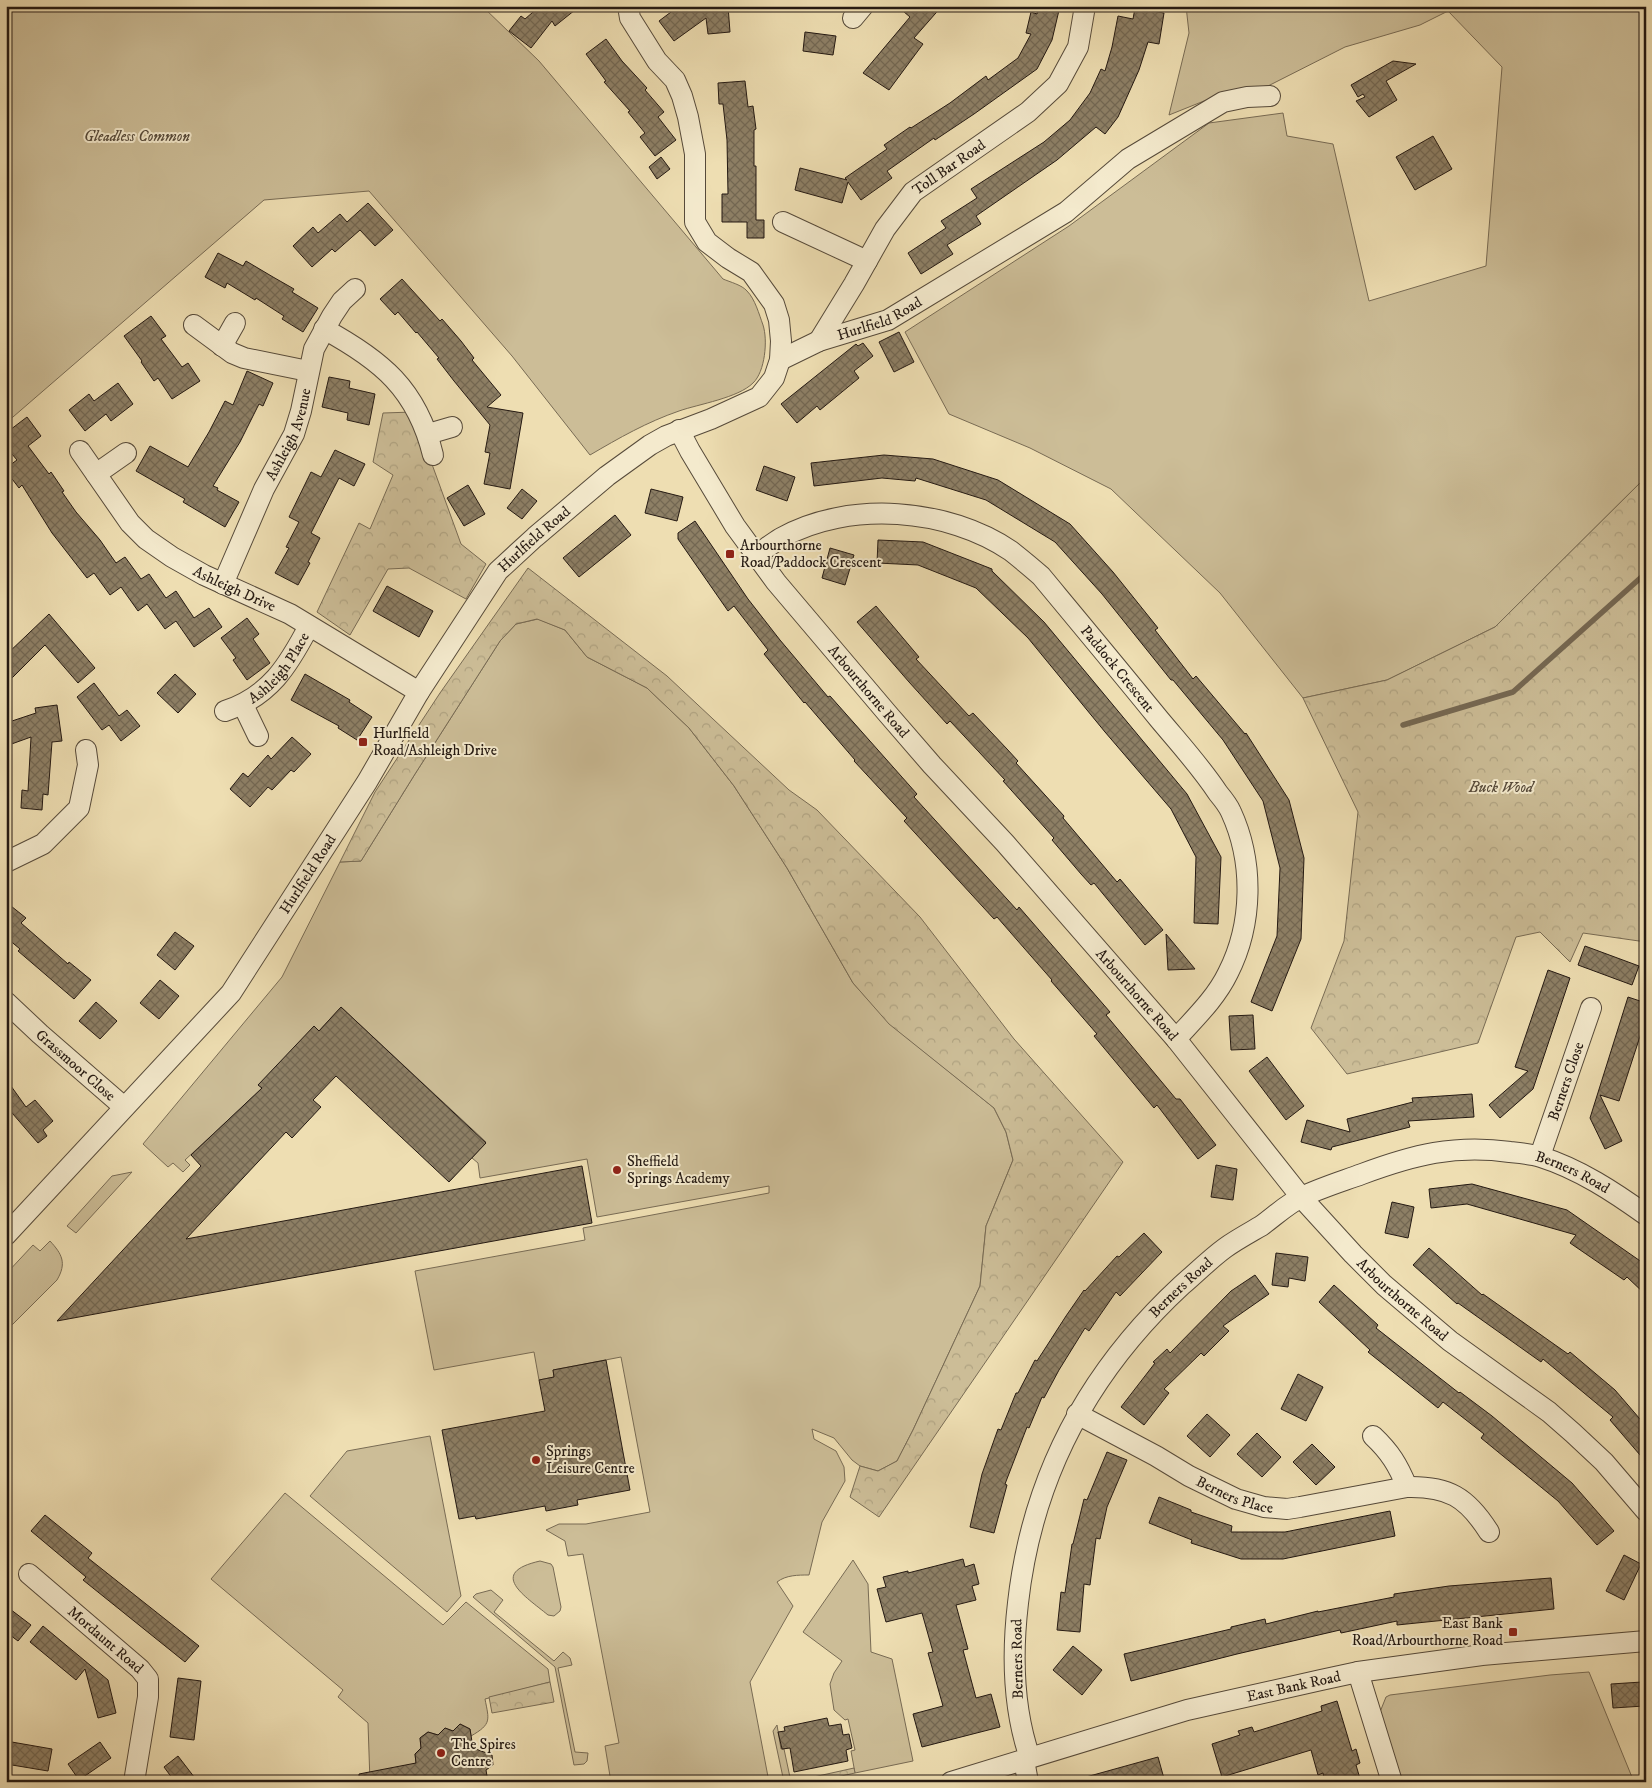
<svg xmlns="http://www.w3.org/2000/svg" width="1652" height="1788" font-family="'IM FELL DW Pica',serif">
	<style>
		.green { fill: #ccbd97; stroke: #786b54 }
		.forest { fill: url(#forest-crowns); stroke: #786b54 }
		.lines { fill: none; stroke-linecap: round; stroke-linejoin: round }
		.stream { stroke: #746752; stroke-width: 5.5 }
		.building { fill: url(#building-cross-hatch); stroke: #241912 }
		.minor-casing { stroke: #564a3a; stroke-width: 22 }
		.minor { stroke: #f4eacd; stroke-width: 20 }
		.poi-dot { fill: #8f2418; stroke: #f4eacd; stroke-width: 2 }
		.labels { text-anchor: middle; stroke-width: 4; stroke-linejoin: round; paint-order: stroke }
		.park-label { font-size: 15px; font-style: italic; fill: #564a3a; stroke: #f4eacd }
		.street-label { font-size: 15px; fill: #241912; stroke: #f4eacd }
		.poi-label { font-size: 15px; fill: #241912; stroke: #f4eacd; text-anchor: start }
	</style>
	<defs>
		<pattern id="forest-crowns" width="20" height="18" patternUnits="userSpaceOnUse" patternTransform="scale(1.25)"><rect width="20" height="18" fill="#ccbd97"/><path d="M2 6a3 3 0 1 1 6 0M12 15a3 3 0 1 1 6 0" fill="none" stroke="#afa281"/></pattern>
		<pattern id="building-cross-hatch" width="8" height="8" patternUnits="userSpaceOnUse" patternTransform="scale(1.25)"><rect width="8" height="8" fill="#8d7f65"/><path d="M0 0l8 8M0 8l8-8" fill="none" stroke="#736752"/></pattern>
	</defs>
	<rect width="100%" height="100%" fill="#eedeb2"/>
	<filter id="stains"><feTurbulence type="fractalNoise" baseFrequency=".004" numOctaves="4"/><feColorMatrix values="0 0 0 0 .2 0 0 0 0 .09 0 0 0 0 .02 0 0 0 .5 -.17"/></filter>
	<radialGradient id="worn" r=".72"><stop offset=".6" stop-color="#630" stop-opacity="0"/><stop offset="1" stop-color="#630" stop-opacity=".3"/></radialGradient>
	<path class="green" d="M6,6H482L539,61L723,279C730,282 742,285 747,291C755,299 759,314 763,325C768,340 765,372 753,383C738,398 699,404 679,411C647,422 619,438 590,455L512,356L369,191L264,200L6,423Z
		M1186,6H1646V477L1495,627L1387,680L1303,698L1220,593L1111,489L1030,448L949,414L905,332L1069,226L1209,123L1283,113L1287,136L1333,144L1369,301L1486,266L1502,67L1448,11L1420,25L1345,47L1268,86L1229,91L1169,115L1189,33Z
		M538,619L565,630L587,657L647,688L689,728L734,786L787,868L853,983L890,1024L994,1108L1006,1132L1013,1160L986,1226L980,1286L913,1430L897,1461L878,1471L860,1466L852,1460L834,1438L812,1429L814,1439L836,1451L844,1467L845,1481L822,1522L809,1575C798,1575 786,1575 777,1582L793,1606L750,1682L769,1782H611L605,1746L619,1743L583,1554L568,1556L565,1541L546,1530L559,1524H586L650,1512L621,1357L553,1370L554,1377L539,1380L534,1352L434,1370L415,1271L585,1240L583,1228L769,1193V1186L597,1217L587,1159L480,1178L478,1163L472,1158L486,1142L341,1007L319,1031L259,1085L265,1092L254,1096L185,1160L190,1165L183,1172L173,1163L168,1167L143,1144L282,977L340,862L361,861L415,774L500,641L516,624Z
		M132,1172L76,1233L67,1226L112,1176Z
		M50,1241C62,1254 67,1263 57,1280L6,1331V1274L33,1245L40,1251Z
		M430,1436L461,1596L447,1612L310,1496L347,1451Z
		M285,1493L443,1625L466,1602L548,1669L550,1682L485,1699C489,1720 492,1724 471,1736L470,1729L460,1724L453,1731L445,1728L438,1735L428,1732L420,1738L421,1748L415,1754L416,1763L370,1782L368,1723L338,1697L343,1690L211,1579Z
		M853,1560L868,1584L871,1652L892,1659L913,1761L855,1773L851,1751L855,1750L848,1719L845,1720L834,1710L830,1684L834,1673L842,1661L803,1632Z
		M540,1561L551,1564L553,1567L561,1607L560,1611L554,1616L548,1615C525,1596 487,1573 540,1561Z
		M491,1590L503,1600L494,1612L554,1661L563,1652L570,1658L572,1665L558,1668L575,1752L588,1753L587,1761L584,1764L574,1765L555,1667L473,1597L476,1594Z
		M1589,1672L1634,1782H1400L1380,1712L1386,1697L1390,1695L1550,1675Z
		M777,1725L781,1749H784L791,1782H784L773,1731Z"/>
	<path class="forest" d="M413,412L461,544L486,564L466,599L409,568L388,569L350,635L317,612L359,523L370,529L393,475L373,462L383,413Z
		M1646,477V942L1583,933L1570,962L1540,932L1516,937L1478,1043L1347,1074L1311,1028L1344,941L1358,812L1303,698L1387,680L1495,627Z
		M528,568L667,676L789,790L817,810L920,917L1014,1039L1123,1162L879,1517L850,1497L860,1466L878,1471L897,1461L913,1430L980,1286L986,1226L1013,1160L1006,1132L994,1108L889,1024L853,983L787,868L734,786L689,728L647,688L587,657L565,630L537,619L516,624L500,641L415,774L361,861L340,862L375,792L440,693Z
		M550,1682L554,1702L492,1713L489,1697Z
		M854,1768L855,1773L814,1782H791Z"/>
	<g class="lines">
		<path class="stream" d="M1403,725L1513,692L1646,573"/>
	</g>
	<path class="building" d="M540,6H580L555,26L552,21L531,48L509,31L521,16L525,19Z
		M679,6L683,10L728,6L730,32L708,34L706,18L674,41L659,21Z
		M897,6H942L914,38L923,44L889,90L863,73L910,17Z
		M1038,6H1060L1052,40L1037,69L974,114L935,140L934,138L887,171L892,178L861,200L848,182L842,203L795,190L800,168L847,180L845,178L887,149L884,145L910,127L911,128L950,103L986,76L988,80L1018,58L1031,34L1026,33L1031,12L1037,14Z
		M1135,8L1164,13L1159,44L1148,42L1139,70L1118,117L1105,134L1096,127L1057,160L976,216L981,224L947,245L953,254L921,274L908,253L946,228L941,221L977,198L971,189L1044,142L1070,120L1090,93L1101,69L1105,71L1112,47L1118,16L1133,19Z
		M805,32L836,36L833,55L803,51Z
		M606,39L622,61L647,88L645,90L664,112L658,117L676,140L655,156L640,137L645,133L628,112L630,111L604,82L606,81L586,54Z
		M1393,61L1416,64L1386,81L1397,100L1369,117L1356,101L1365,97L1363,94L1358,97L1351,85Z
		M745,81L748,107L753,106L756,129L754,130V166H756V220H764V238H747V222H722V194H728L727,140L723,104H719L718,83Z
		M1433,136L1452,169L1415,190L1396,157Z
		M661,157L670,169L657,179L649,167Z
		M368,203L393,230L375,246L360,230L335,252L332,249L312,267L293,246L313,227L318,233L340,214L347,222Z
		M218,253L243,266L246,261L273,277L294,289L292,292L318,308L303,332L282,319L284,316L256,298L255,300L227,283L225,288L205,277Z
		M402,279L440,321L442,319L461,341L474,358L472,360L501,395L487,407L523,413L510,489L484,484L490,453L485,452L490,425L454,381L437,359L439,358L417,332L416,333L398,312L395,315L380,299Z
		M151,316L166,336L161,339L182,367L188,363L200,381L172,399L158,378L154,381L141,362L142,361L124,336Z
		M899,332L914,362L894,372L879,342Z
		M863,343L873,356L854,371L859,378L820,410L817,406L797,423L781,404L856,344L858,346Z
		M247,371L273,383L263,406L259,404L240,442L213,486L218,488L217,490L239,502L225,527L183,502L185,499L136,471L150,446L188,467L209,432L225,401L233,405Z
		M329,377L350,381L349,388L375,394L369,425L347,420L348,413L322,407Z
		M118,383L133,404L111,421L106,414L85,431L69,410L89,394L94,401Z
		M27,417L41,436L28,446L49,474L51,472L64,491L62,492L76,512L100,540L116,563L125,557L141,579L149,574L166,598L176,591L194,618L209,608L222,627L194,647L176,621L165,629L147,604L138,611L121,587L110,595L94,573L87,578L52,533L22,485L19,488L6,471V468L17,460L6,447V433Z
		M335,450L365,464L354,486L339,478L311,533L320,538L308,562L310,563L298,585L275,573L289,548L286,547L299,522L289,517L311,472L321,477Z
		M884,455L933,459L998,480L1070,524L1113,572L1158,628L1155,630L1193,679L1196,676L1245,734L1246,733L1289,800L1304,858L1301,939L1272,1011L1251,1002L1277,936L1280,868L1263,801L1223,740L1173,680H1171L1102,594L1055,542L986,500L916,478L915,481L882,478L814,486L811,463Z
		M764,466L795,477L787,501L756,490Z
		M468,485L485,514L464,526L447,498Z
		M522,489L537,501L522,519L507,508Z
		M651,489L683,497L677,521L645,513Z
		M615,515L631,535L579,577L563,558Z
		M695,521L748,599L780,640L828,697L830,696L917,794L914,797L1017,910L1019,907L1110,1012L1106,1015L1176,1099H1180L1216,1145L1198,1159L1157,1105L1154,1108L1094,1036L1097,1034L1051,981L1052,980L1024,948L997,917L994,919L904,821L907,818L854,761L855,760L805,702L804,703L764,654L768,650L734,606L728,611L678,539V533Z
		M878,540L923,542L992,569V571L1044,622L1187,794L1221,857L1218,924L1194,923L1196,857L1171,809L1105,732L1028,638L976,588L918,565L877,563Z
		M830,548L854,555L845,585L822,578Z
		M387,586L433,611L419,637L373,611Z
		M876,606L919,657L916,659L969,716L973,713L1007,749L1018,761L1016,763L1064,816L1063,818L1117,882L1120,879L1163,930L1145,945L1094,883L1091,885L1081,874L1052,840L1054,838L1003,781L1005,780L979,752L950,721L947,724L909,682L857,622Z
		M49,614L95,668L78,683L45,645L6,684V655Z
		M247,618L259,634L253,639L270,663L247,680L233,660L236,658L221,638Z
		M175,674L196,694L178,713L157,693Z
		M305,674L350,700L349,702L372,717L357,740L338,728L339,726L291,700Z
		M94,683L119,716L127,710L140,726L121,741L109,725L102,730L77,697Z
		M57,705L62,741L52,742L48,795L43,794L42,810L21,808L22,790L28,791L31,737L6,746V723L36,713L35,708Z
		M292,737L311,754L294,772L291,770L272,790L268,787L250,807L230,789L243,773L248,777L268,755L271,759Z
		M6,902L26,918L21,923L68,964L69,962L91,980L74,999L18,951L20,949L8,939L6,941Z
		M175,932L194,946L175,970L157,955Z
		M1166,934L1195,969L1168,970Z
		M1585,946L1639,966L1632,985L1578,965Z
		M1548,970L1570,978L1533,1089L1500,1118L1489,1105L1528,1071L1515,1067Z
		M160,980L179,996L159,1019L140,1003Z
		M1628,997L1646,1003V1018L1619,1101L1600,1095L1622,1141L1605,1149L1590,1118Z
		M96,1002L117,1021L100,1039L79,1021Z
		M341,1007L486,1143L449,1182L336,1076L313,1100L321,1107L292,1138L286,1132L186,1239L582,1166L592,1223L57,1321L201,1166L191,1155L262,1088L258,1085L314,1026L319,1031Z
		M1253,1015L1255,1049L1231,1050L1229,1016Z
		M1267,1057L1304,1106L1286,1120L1249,1071Z
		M6,1079L26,1107L35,1100L53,1121L43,1130L47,1136L38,1143L6,1106Z
		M1472,1094L1474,1117L1408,1121L1410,1127L1332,1147L1331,1150L1301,1142L1307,1120L1350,1132L1347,1119L1413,1102L1412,1098Z
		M1216,1165L1237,1169L1233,1200L1211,1197Z
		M1472,1184L1567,1210L1646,1265V1295L1627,1277L1624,1280L1570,1243L1576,1235L1467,1204L1431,1208L1429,1189Z
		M1392,1202L1414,1207L1408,1238L1385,1233Z
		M1144,1233L1162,1252L1120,1296L1116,1292L1089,1331L1085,1328L1059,1370L1044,1398L1042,1397L1029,1428L1027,1427L1005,1484L1007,1485L994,1533L970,1527L982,1474L998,1429L1001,1430L1016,1393H1018L1035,1360L1037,1361L1066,1316L1084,1290L1085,1291L1117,1256L1119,1257Z
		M1429,1248L1482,1295L1483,1294L1568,1354L1570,1352L1615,1390L1646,1426V1462L1610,1420L1613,1417L1543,1359L1541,1362L1458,1303L1457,1304L1413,1265Z
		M1276,1253L1308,1257L1305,1281L1289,1278L1288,1287L1272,1285Z
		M1255,1275L1269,1294L1223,1326L1229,1331L1204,1356L1201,1353L1164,1389L1169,1393L1144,1425L1121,1407L1155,1363L1153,1362L1167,1349L1170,1353L1231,1291Z
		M1334,1285L1378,1325L1376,1328L1459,1393L1460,1392L1492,1416L1572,1483L1614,1531L1597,1545L1558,1501L1481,1438L1484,1434L1443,1402L1438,1408L1368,1352L1370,1350L1319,1302Z
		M606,1360L630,1490L577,1500L578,1505L546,1511L545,1506L476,1519L475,1516L459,1519L442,1430L545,1411L539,1380L554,1377L553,1370Z
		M1298,1374L1323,1387L1306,1421L1281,1409Z
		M1207,1414L1230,1435L1210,1457L1187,1436Z
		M1257,1433L1281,1457L1262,1477L1237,1454Z
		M1312,1444L1335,1467L1316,1485L1293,1462Z
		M1107,1452L1127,1460L1107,1507L1100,1539L1096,1538L1090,1585L1084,1584L1080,1632L1057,1630L1061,1592L1065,1593L1072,1544H1073L1084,1499L1087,1500Z
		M1159,1497L1191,1510V1512L1232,1526L1231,1532H1285L1390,1511L1395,1536L1283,1559H1241L1191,1543L1192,1540L1149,1523Z
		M45,1515L92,1553L88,1558L199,1646L185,1662L83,1580L86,1577L31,1531Z
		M1624,1555L1641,1564L1624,1600L1606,1591Z
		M963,1559L965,1567L974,1564L979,1584L972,1586L976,1600L956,1605L968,1649L963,1650L976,1698L991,1694L1000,1727L922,1747L913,1714L943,1706L928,1653L933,1652L922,1613L886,1622L877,1589L886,1587L883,1577L908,1571V1573Z
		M1551,1578L1554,1609L1397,1625V1621L1341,1633L1340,1630L1237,1654L1131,1681L1124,1654L1231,1629V1627L1265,1619L1266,1624L1318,1611V1612L1394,1597V1594L1449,1586Z
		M6,1606L31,1625L18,1641L6,1632Z
		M43,1626L108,1680L116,1713L98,1718L85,1669L76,1680L30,1642Z
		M1073,1646L1102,1670L1082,1695L1053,1670Z
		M178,1678L201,1681L194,1740L170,1737Z
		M1642,1682L1644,1706L1613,1708L1611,1684Z
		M1337,1701L1352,1751L1356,1749L1360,1763L1356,1765L1361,1782H1325L1323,1773L1318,1775L1311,1750L1222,1777L1212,1744L1240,1735L1238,1731L1252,1727L1254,1732L1322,1711L1321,1706Z
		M827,1718L829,1726L841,1724L843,1735L849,1734L852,1748L846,1750L848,1761L794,1772L790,1748L782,1749L778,1732L785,1731L784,1727Z
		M460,1724L470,1729L473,1748L492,1755L493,1765L486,1770L488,1782H359V1774L416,1763L415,1754L421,1748L420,1738L428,1732L438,1735L445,1728L453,1731Z
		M6,1741L52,1749L48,1771L6,1764Z
		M100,1742L111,1758L79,1780L68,1764Z
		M178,1756L198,1782H175L164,1767Z
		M1158,1757L1165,1782H1087L1086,1777Z"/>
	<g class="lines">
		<g class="minor-casing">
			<g id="minor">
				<path d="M853,18L863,6"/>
				<path d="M783,222L867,261"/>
				<path d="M194,325L232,353L244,358L308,371"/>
				<path d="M324,329C381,360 417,389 433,455"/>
				<path id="s1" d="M819,341L854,284L885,229L913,192L1028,112L1058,84L1078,47L1085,6"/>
				<path d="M222,346L235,323"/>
				<path id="s2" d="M780,360L819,341L888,320L1066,212L1128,159L1223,102L1247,97L1270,96"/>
				<path id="s3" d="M679,430L690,451L735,526L776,582L887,713L932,765L1005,843L1176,1039L1301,1197L1353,1254L1384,1285L1450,1341L1549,1412L1573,1433L1604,1462L1646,1511"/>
				<path d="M428,434L452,427"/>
				<path id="s4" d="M80,451L130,523L146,539L172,557L204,575L290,614L419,692"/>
				<path d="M96,474L126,453"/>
				<path id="s5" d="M756,555C765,549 773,543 781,538C849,500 948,508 1011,551C1021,559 1031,567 1041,576C1080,623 1120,671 1159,719C1179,743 1201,767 1218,793C1223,799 1228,805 1231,812C1254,862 1253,924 1228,973C1216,998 1195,1018 1176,1039"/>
				<path id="s6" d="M223,584L264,489L294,434L301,411L314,349L332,316L342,301L355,289"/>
				<path d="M243,705L258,736"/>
				<path id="s7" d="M225,711C270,696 288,666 309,626"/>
				<path d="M6,862L43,844L79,808L88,765L86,750"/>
				<path id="s8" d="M6,1002L40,1034L124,1107"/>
				<path id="s9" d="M1540,1156L1591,1008"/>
				<path id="s10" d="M6,1235L231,993L367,782L419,692L498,571L535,537L607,476L650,445L666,436L711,419L759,397L774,378L780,360L781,341L779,320L774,304L751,272L728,258L707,242L695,222V154L688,117L682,96L675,80L657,61L630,18L628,6"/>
				<path id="s11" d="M1077,1414L1156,1456L1189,1476L1236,1499L1264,1507L1287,1509L1300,1507L1407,1487C1448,1486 1467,1497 1489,1532"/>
				<path d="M1373,1436C1390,1452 1398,1465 1407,1487"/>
				<path id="s12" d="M29,1574L140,1669L148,1679V1697L134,1782"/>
				<path d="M1358,1672L1392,1782"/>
				<path id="s13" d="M1030,1758C1013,1709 1012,1654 1018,1603C1032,1477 1089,1371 1182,1285C1196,1273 1210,1259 1225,1248C1236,1240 1249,1233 1261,1226C1275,1216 1288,1203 1304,1196C1323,1187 1343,1181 1362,1174C1413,1155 1455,1144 1510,1152C1520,1153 1532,1154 1541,1157C1579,1169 1614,1192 1646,1215"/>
				<path d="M1024,1760L1028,1782"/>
				<path id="s14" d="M951,1782L1187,1710L1321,1680L1358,1672L1482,1655L1646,1641"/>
			</g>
		</g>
		<use href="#minor" class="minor"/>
	</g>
	<g class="poi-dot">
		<rect x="725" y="549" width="10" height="10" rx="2.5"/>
		<rect x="358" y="737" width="10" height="10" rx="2.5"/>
		<circle cx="617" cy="1170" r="5"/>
		<circle cx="536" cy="1460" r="5"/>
		<rect x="1508" y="1627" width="10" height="10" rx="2.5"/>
		<circle cx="441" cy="1753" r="5"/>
	</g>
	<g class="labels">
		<g class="park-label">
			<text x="137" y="141">Gleadless Common</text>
			<text x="1501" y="792">Buck Wood</text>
		</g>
		<g class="street-label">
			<text dy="5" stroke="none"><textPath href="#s1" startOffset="220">Toll Bar Road</textPath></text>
			<text dy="5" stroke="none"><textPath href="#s2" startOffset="108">Hurlfield Road</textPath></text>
			<text dy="5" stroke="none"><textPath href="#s6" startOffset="164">Ashleigh Avenue</textPath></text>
			<text dy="5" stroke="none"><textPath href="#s10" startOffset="878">Hurlfield Road</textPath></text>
			<text dy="5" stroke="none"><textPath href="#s4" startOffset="212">Ashleigh Drive</textPath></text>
			<text dy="5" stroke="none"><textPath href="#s7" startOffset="71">Ashleigh Place</textPath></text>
			<text dy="5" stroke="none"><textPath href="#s5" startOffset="431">Paddock Crescent</textPath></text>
			<text dy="5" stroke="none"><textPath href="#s3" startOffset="324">Arbourthorne Road</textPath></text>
			<text dy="5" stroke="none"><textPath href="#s10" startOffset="472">Hurlfield Road</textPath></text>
			<text dy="5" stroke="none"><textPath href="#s3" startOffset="729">Arbourthorne Road</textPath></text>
			<text dy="5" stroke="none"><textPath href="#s8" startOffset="94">Grassmoor Close</textPath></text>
			<text dy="5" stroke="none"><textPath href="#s9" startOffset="79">Berners Close</textPath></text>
			<text dy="5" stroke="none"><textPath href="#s13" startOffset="954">Berners Road</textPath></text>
			<text dy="5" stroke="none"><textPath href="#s13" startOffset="520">Berners Road</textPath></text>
			<text dy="5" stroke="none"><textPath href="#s3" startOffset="1134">Arbourthorne Road</textPath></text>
			<text dy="5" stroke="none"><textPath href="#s11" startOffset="178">Berners Place</textPath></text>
			<text dy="5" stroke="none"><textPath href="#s12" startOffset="101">Mordaunt Road</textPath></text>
			<text transform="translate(1017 1659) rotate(-91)" y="5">Berners Road</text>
			<text dy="5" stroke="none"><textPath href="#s14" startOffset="356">East Bank Road</textPath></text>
		</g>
		<g class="poi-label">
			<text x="740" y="550">Arbourthorne<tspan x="740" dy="17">Road/Paddock Crescent</tspan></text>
			<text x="373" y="738">Hurlfield<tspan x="373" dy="17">Road/Ashleigh Drive</tspan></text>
			<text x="627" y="1166">Sheffield<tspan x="627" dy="17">Springs Academy</tspan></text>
			<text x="546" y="1456">Springs<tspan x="546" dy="17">Leisure Centre</tspan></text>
			<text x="1503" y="1628" text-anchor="end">East Bank<tspan x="1503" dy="17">Road/Arbourthorne Road</tspan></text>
			<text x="451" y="1749">The Spires<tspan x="451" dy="17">Centre</tspan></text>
		</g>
	</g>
	<rect width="1652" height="1788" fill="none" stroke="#eedeb2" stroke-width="25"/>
	<rect x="8" y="8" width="1637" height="1773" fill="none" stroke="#241912" stroke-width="2.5"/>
	<rect x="12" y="12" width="1627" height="1763" fill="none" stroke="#241912"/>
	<rect width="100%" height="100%" filter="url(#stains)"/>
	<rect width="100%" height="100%" fill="url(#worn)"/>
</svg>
